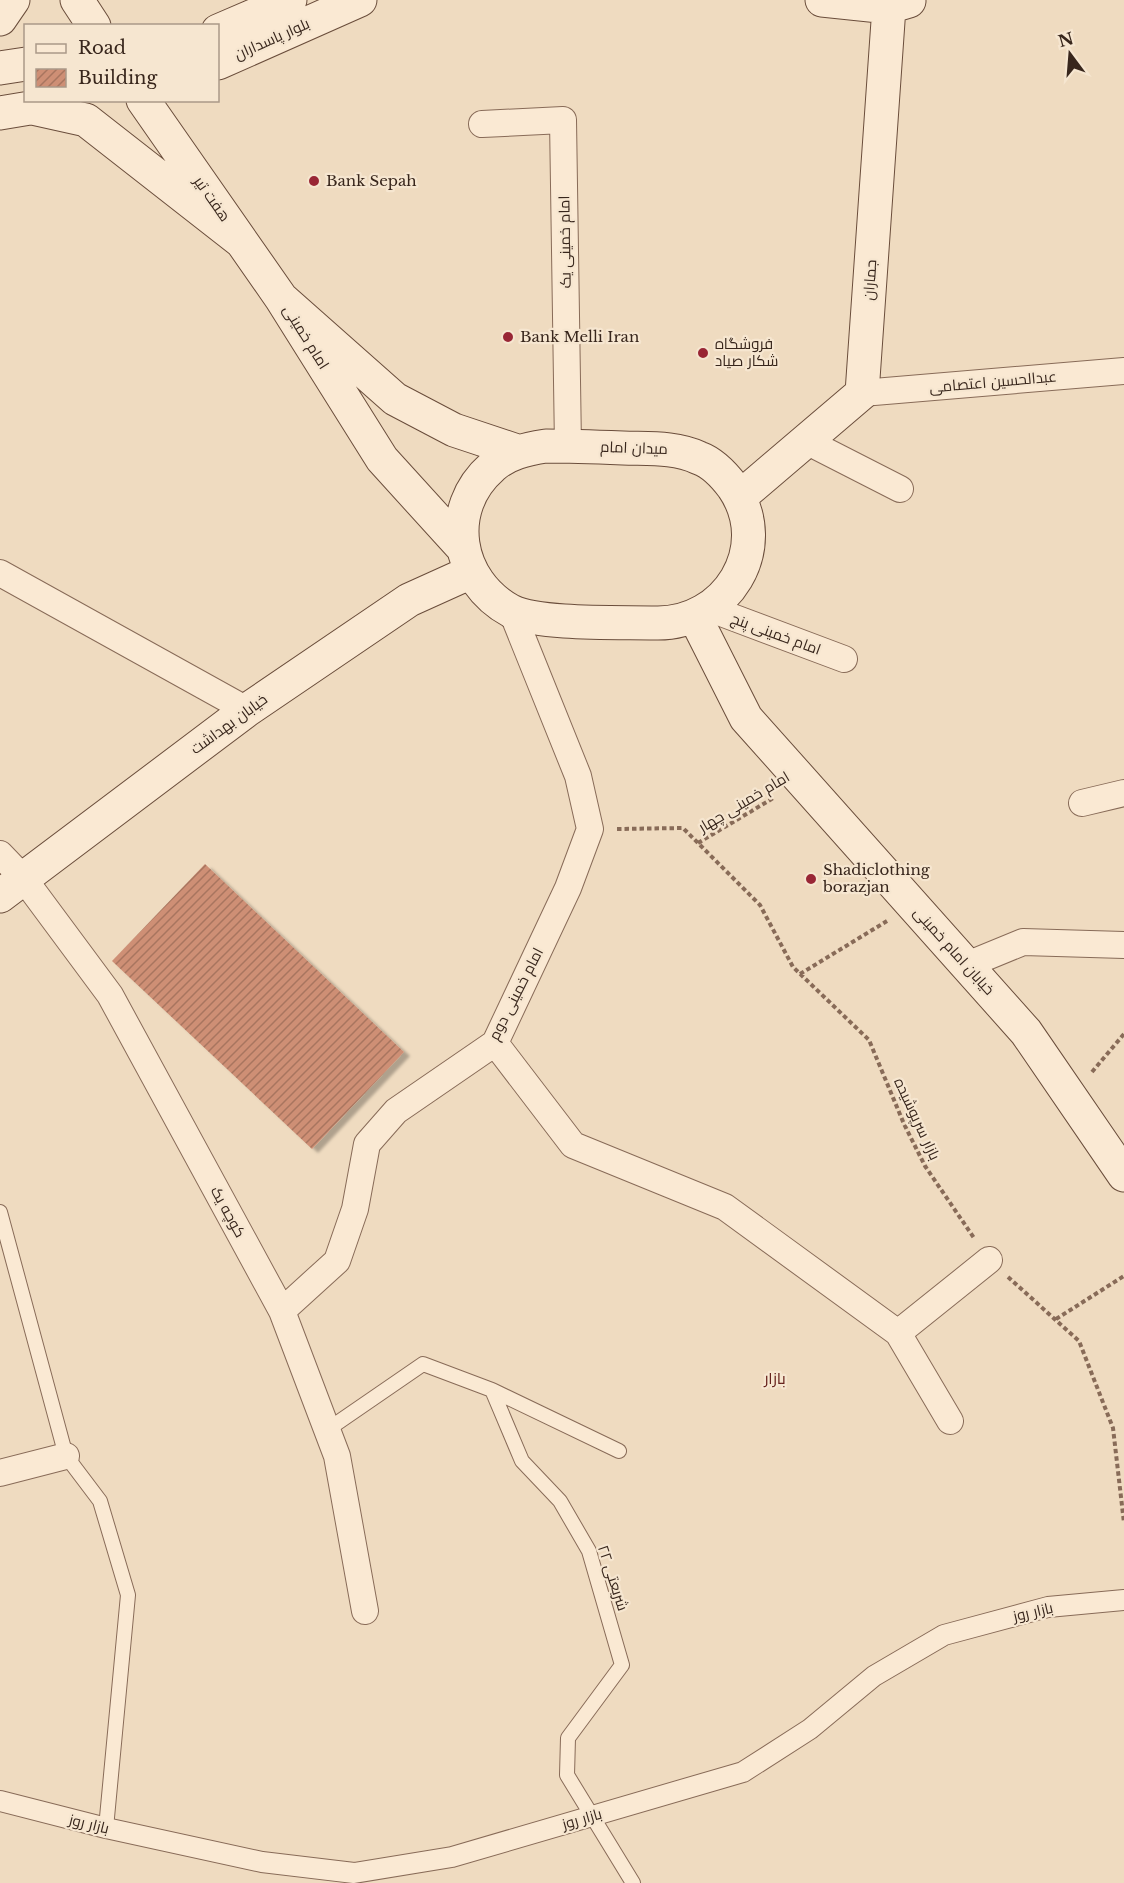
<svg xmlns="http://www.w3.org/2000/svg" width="1124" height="1883" font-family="'Libre Baskerville',Cairo,serif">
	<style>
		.building { fill: url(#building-hatch); filter: url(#shadow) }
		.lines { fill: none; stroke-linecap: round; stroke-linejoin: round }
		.service-casing { stroke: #886b58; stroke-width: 16 }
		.pedestrian-casing { stroke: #886b58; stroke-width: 22 }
		.minor-casing { stroke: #886b58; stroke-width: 28 }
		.secondary-casing { stroke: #6a4d3b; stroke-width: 35 }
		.path { stroke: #886b58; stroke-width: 4; stroke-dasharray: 4.5 3; stroke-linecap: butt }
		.service { stroke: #fae9d3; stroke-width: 14 }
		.pedestrian { stroke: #fae9d3; stroke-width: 20 }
		.minor { stroke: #fae9d3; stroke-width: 26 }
		.secondary { stroke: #fae9d3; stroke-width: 33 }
		.poi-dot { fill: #992635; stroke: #f6e6d0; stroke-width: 2 }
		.labels { text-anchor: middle; stroke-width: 4.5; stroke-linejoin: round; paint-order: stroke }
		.street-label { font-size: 15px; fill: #38261c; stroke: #f6e6d0 }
		.poi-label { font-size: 15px; fill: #38261c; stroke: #f6e6d0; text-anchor: start }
		.neighbourhood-label { font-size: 16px; fill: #65211b; stroke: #f6e6d0 }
	</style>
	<defs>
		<pattern id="building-hatch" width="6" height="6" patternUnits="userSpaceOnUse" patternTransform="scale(1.5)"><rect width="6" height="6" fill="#ce8f75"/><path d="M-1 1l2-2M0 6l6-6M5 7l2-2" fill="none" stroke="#a8755f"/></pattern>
		<filter id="shadow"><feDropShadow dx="6" dy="4" stdDeviation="1.5" flood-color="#0004"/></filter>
	</defs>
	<rect width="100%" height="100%" fill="#efdbc0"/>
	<path class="building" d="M205,864L404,1052L312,1149L112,961Z"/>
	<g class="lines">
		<g class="service-casing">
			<path id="service" d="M0,1212L66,1456L100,1501L128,1595L106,1828
				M492,1390L619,1451
				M327,1430L423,1364L492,1390L522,1461L560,1501L589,1551L622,1665L568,1738L567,1775L633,1883"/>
		</g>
		<g class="pedestrian-casing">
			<path id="pedestrian" d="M0,1801L106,1828L262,1862L354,1873L452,1857L743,1772L810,1729L874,1676L944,1635L1048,1607L1124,1600"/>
		</g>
		<g class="minor-casing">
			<path id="minor" d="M482,124L563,120L568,446
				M862,393L1124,371
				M806,441L900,489
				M0,573L247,710
				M708,608L844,659
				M1082,803L1124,793
				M0,854L24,879L110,995L282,1311L337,1456L365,1611
				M967,965L1023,942L1124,945
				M495,1043L573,1145L725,1207L898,1333L950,1421
				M282,1311L337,1261L355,1209L367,1144L396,1111L495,1043L568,888L590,829L578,776L512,612
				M898,1333L989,1260
				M0,1473L66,1456"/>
		</g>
		<g class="secondary-casing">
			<path id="secondary" d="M77,0L94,26
				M822,0L889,7L909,1
				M0,19L13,0
				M218,31L290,0
				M218,63L360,0
				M0,68L26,64
				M143,100L281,298
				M32,108L86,120L242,242
				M0,113L54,104
				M546,446C572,446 598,447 623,448C649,449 675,447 699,458C713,463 724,475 733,487C775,548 726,625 655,623C621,622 539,625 511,611C456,581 444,509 492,467C507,453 527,449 546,446Z
				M740,497L862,393L889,7
				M461,546L382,459L281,298L395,399L454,430L517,451
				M695,617L746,718L1026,1032L1124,1175
				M0,896L247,710L409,600L471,572"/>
		</g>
		<path class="path" d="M617,829L683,828L760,905L793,967L869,1040L904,1124L925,1166L974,1238
			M698,843L775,797
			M800,974L887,921
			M1092,1072L1124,1034
			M1008,1277L1079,1341L1113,1428L1124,1523
			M1056,1319L1124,1276"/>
		<use href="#service" class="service"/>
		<use href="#pedestrian" class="pedestrian"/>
		<use href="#minor" class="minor"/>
		<use href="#secondary" class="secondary"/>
	</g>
	<g class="poi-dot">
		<circle cx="314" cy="181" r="6"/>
		<circle cx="508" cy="337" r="6"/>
		<circle cx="703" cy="353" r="6"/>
		<circle cx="811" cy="879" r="6"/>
	</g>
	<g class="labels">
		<g class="street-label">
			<text transform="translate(272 39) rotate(-24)" y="5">بلوار پاسداران</text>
			<text transform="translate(212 199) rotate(55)" y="5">هفت تیر</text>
			<text transform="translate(565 242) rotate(-91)" y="5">امام خمینی یک</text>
			<text transform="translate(870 280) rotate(-86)" y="5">جماران</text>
			<text transform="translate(306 337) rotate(58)" y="5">امام خمینی</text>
			<text transform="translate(993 382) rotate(-5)" y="5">عبدالحسین اعتصامی</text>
			<text transform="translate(634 448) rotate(2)" y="5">میدان امام</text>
			<text transform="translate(776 634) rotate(20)" y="5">امام خمینی پنج</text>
			<text transform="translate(229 724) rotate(-36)" y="5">خیابان بهداشت</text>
			<text transform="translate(744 802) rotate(-31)" y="5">امام خمینی چهار</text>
			<text transform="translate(954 951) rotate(48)" y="5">خیابان امام خمینی</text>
			<text transform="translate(516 994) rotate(-63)" y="5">امام خمینی دوم</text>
			<text transform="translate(917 1119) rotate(65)" y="5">بازار سرپوشیده</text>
			<text transform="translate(228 1212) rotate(61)" y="5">کوچه یک</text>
			<text transform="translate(613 1578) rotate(72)" y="5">شریعتی ۲۲</text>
			<text transform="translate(1033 1612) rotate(-13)" y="5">بازار روز</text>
			<text transform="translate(582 1819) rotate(-16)" y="5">بازار روز</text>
			<text transform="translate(89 1824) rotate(14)" y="5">بازار روز</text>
		</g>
		<g class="poi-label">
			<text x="326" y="186">Bank Sepah</text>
			<text x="520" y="342">Bank Melli Iran</text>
			<text x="715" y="349">فروشگاه<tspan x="715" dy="17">شکار صیاد</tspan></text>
			<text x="823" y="875">Shadiclothing<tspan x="823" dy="17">borazjan</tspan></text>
		</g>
		<g class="neighbourhood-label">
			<text x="775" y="1384">بازار</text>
		</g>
	</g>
	<rect x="24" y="24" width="195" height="78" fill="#f6e6d0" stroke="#aa9988" stroke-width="1.5"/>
	<rect x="36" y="44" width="30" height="9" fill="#fae9d3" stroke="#aa9988" stroke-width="1.5"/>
	<text x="78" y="54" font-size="18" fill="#38261c">Road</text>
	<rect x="36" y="69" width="30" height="18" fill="url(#building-hatch)" stroke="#aa9988" stroke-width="1.5"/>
	<text x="78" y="84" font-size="18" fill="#38261c">Building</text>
	<g transform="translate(1070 54) rotate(344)" stroke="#f6e6d0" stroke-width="4.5" paint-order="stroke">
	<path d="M0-4.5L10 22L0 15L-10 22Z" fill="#38261c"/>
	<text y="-9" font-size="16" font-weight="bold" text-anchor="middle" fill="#38261c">N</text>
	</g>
</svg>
